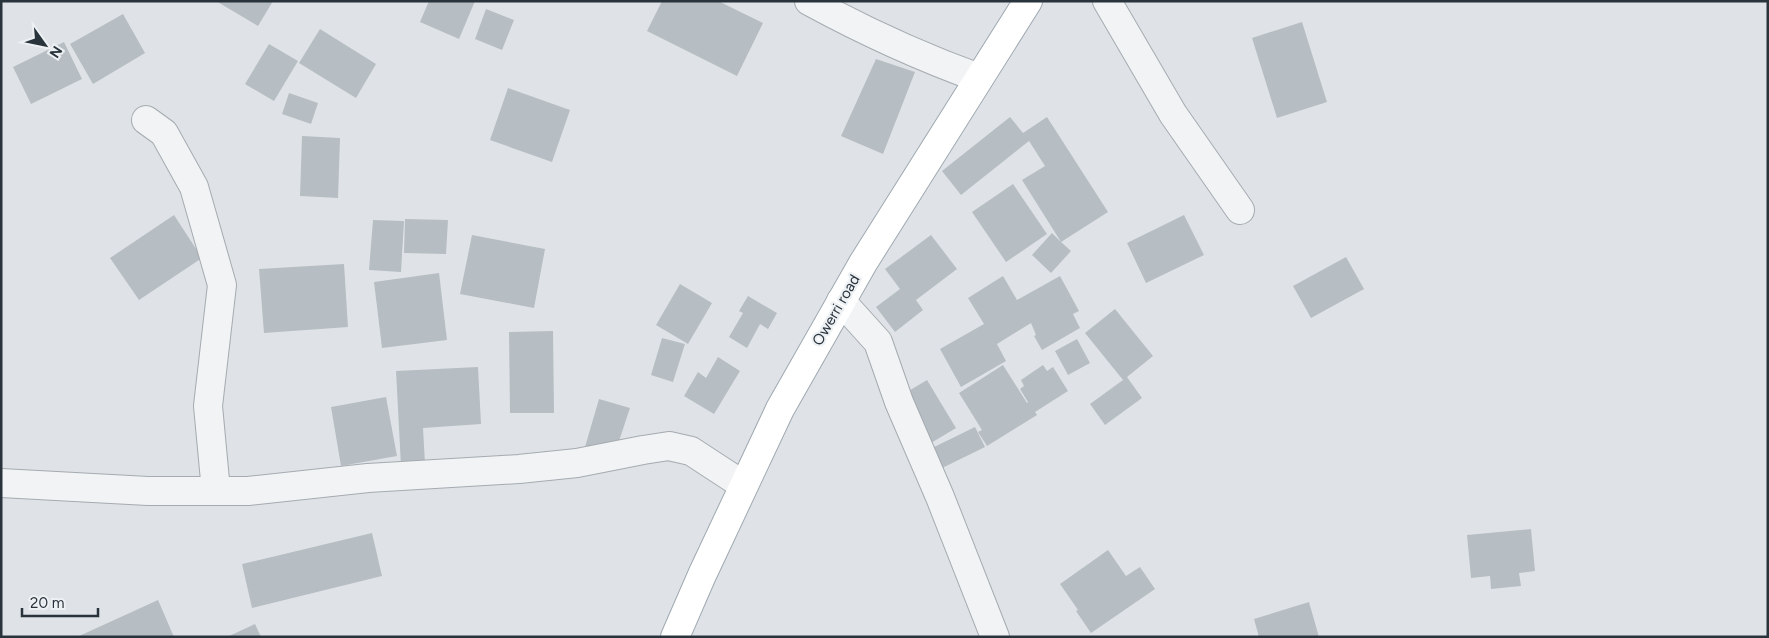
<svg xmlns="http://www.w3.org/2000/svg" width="1769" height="638" font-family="Figtree,sans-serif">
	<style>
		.building { fill: #b6bdc3 }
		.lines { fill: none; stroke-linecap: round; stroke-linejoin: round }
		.minor-casing { stroke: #a5abb0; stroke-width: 30 }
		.major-casing { stroke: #9fa9b1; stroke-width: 30 }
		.minor { stroke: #f1f3f5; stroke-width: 28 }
		.major { stroke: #fff; stroke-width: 28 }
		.labels { text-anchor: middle; stroke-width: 4.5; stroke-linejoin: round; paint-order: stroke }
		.street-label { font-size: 15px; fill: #29333c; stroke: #eef1f4 }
	</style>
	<rect width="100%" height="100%" fill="#dfe3e7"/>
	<path class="building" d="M216,1H273L258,26Z
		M429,1H475L459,39L420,22Z
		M662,1H718L763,23L737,76L647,31Z
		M486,9L514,20L502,50L475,39Z
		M123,14L145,53L93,84L70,44Z
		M1302,22L1327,102L1277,118L1252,38Z
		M320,29L376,64L356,98L299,63Z
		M64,42L82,79L31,104L13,67Z
		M269,44L298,61L274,101L245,84Z
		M876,59L915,72L883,154L841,136Z
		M508,88L570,110L552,162L490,140Z
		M289,93L318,103L311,124L282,114Z
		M1010,117L1023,133L1047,117L1108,212L1061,242L1071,251L1051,273L1032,255L1052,233L1061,242L1022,180L1045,166L1029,141L961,195L942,171Z
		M302,136L340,138L338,198L300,196Z
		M1013,184L1047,234L1006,262L972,212Z
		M174,215L202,258L139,300L110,258Z
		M1184,215L1204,255L1146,283L1127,243Z
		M405,219L448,220L446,254L404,253Z
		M373,220L404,221L401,272L369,270Z
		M472,235L545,249L534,308L460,294Z
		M931,235L957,269L916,300L923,310L895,332L876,307L900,289L885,269Z
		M1346,257L1364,289L1311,318L1293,286Z
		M344,264L348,327L264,333L259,269Z
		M439,273L447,340L382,348L374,282Z
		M1003,276L1017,300L1060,276L1079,311L1073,314L1080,328L1042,350L1034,336L1036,335L1031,323L997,344L1006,361L961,387L940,349L984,324L968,298Z
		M680,284L712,303L688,344L656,325Z
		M748,296L777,313L768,329L760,324L747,348L729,337L743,313L739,311Z
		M1115,309L1153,356L1127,377L1142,398L1105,425L1090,404L1123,380L1085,333Z
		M553,331L554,413H510L509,332Z
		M662,338L685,344L673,382L651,375Z
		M1077,339L1090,363L1068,375L1055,351Z
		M718,357L740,371L714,414L684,396L698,372L706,378Z
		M1003,365L1027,403L1028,402L1020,389L1024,386L1021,380L1043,365L1047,371L1053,367L1068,391L1035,412L1037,415L987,446L978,432L982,430L959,393Z
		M478,367L481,424L423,428L425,464L401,466L396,371Z
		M927,380L956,428L931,443L902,395Z
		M386,397L397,456L341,466L331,407Z
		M599,399L630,408L616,450L585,447Z
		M975,427L985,447L938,470L928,450Z
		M1531,529L1535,571L1519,573L1521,586L1491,589L1490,576L1471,578L1467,535Z
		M372,533L382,576L252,608L242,564Z
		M1108,550L1126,576L1140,567L1155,589L1091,633L1076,611L1078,610L1060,584Z
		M158,600L174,637H77Z
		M1309,602L1319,637H1259L1254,619Z
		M255,624L261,637H227Z"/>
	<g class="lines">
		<g class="minor-casing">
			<path id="minor" d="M809,1C866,32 918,56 979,78
				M1107,1L1173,114L1240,210
				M146,120L164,133L194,187L222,285L208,406L216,491
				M841,301L878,342L899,402L940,497L995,637
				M1,483L148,491H248L368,478L519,469L577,463L643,450L669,446L691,451L743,485"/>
		</g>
		<g class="major-casing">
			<path id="major" d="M675,637L702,575L780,409L863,263L1028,1"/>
		</g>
		<use href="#minor" class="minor"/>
		<use href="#major" class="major"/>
	</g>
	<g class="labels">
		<g class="street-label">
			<text transform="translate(836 310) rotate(-60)" y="5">Owerri road</text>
		</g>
	</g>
	<rect width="1769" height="638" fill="none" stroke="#29333c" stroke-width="5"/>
	<g transform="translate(45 45) rotate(123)" stroke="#eef1f4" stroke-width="4" paint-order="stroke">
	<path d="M0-4L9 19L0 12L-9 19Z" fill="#29333c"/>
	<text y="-8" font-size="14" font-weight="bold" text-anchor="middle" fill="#29333c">N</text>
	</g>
	<path d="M22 608v8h76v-8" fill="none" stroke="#29333c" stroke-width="2.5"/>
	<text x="30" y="608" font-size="15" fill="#29333c" stroke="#eef1f4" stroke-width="4" paint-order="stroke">20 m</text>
</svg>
